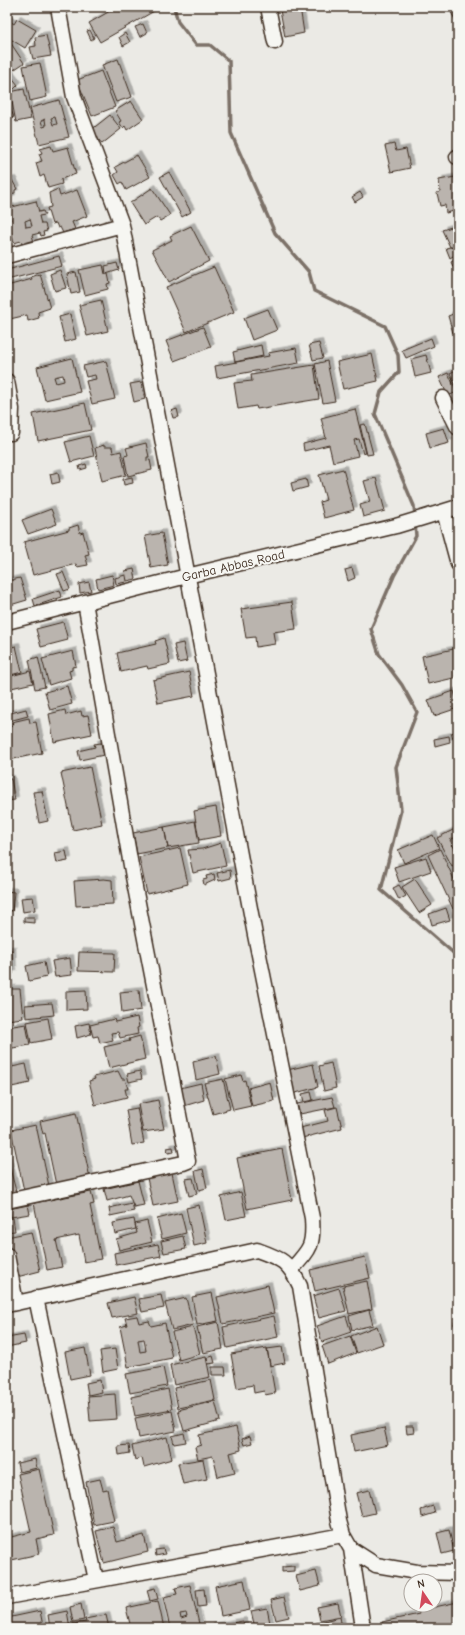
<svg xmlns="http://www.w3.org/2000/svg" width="465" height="1635" font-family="'Comic Neue',sans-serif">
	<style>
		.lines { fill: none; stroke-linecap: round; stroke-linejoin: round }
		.stream { stroke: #7c7167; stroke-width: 3.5 }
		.building { fill: #bab4ae; stroke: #3b2a1e; fill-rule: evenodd; filter: url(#shadow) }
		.minor-casing { stroke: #3b2a1e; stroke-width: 17 }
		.minor { stroke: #f6f6f2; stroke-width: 14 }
		.labels { text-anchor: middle; stroke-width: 4; stroke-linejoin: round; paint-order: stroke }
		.street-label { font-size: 13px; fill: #3b2a1e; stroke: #f6f6f2 }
	</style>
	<defs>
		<filter id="shadow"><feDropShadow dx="3.5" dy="-3.5" stdDeviation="0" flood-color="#0004"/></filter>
	</defs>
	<rect width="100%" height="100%" fill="#ebeae5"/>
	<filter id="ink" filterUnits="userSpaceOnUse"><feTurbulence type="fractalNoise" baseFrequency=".025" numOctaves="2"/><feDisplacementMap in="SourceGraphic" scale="8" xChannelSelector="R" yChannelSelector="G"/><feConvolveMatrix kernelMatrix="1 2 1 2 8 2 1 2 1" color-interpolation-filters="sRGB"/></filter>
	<g filter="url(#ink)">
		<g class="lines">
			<path class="stream" d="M174,7L178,22L196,45H210L229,61L231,133L275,233L309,272L314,291L385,326L398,355L399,372L381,392L375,414L414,506L415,517
				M415,523L416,536L394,576L371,629L379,654L402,685L417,712L396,767L401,810L381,890L458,957
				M458,1315L455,1324L458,1327"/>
		</g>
		<path class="building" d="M117,7H154L156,10L100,42L89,23Z
			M300,7L304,33L285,37L280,10Z
			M448,7H458V22L457,23Z
			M7,19L14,24L17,19L36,30L25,48L7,37Z
			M143,24L147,33L140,37L135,27Z
			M90,30L94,38L91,40L87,31Z
			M125,33L130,42L123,46L119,37Z
			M46,35L51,56L33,59L30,47L36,46L35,37Z
			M8,39L24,63L9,73L7,69Z
			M118,59L132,97L116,102L102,65Z
			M40,63L47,97L30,101L23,66Z
			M7,71L18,85L11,92L7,88Z
			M101,71L115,107L92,116L77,80Z
			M24,89L31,119L16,122L10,92Z
			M59,100L69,137L39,144L30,108ZM55,117L57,124L53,125L51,118ZM45,119L46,126L43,127L41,121Z
			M131,101L143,119L127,130L125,126L123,128L119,122L121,121L115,111Z
			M7,102L14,117L7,120Z
			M110,115L121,129L102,144L91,130Z
			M394,144L396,151L406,149L410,168L391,172L385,146Z
			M51,146L53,151L68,147L76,174L61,179L62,184L48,188L44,175L40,177L36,163L42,161L39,154L42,153L40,149Z
			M137,155L150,177L126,190L122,182L119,184L114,175L118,172L115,167Z
			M169,172L191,212L182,217L160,177Z
			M455,177L458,190V210L446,213L445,205L440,206L437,193L440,192L439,180Z
			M12,180L17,189L15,190V193L10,194L12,198L7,200V181Z
			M152,188L170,215L160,221L157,217L144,225L130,203Z
			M58,189L60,196L77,190L87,216L72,222L75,229L63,233L60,227L58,228L56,223L52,224L47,208L51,207L49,193Z
			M360,192L363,197L355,202L352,197Z
			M36,201L39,212L43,211L45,215L39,216L41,224H45L47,231L43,232L44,235L41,236L40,233L32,235L34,242L22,245L21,241L14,243L8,221L11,220L8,208ZM30,219L32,226L26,227L25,221Z
			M458,225V248L450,247L442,230Z
			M191,226L209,261L169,282L152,250L172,240L170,236Z
			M450,247L458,249V253L450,258L446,248Z
			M59,256L62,266L7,280V270Z
			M458,258V278L451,262Z
			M117,263L119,270L106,274L105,266Z
			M103,265L105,274H108L110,283L107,284L108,289L85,295L79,270Z
			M214,267L234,312L186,332L166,287Z
			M60,270L66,288L55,291L50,274Z
			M76,272L80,292L71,294L67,274Z
			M40,274L50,308L38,312L39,318L28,321L27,315L10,319L7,308V286L32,279L31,277Z
			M101,300L108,331L87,336L79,305Z
			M268,309L277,330L252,340L244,318Z
			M458,312V332L453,333L448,316Z
			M70,314L76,339L65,342L59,317Z
			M203,327L211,347L174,361L166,341Z
			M431,338L434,346L406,358L402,350Z
			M319,343L323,358L313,360L309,345Z
			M261,345L263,356L235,362L233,352Z
			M296,348L299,363L217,378L215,366L269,356L268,353Z
			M372,354L378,381L343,389L337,362Z
			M426,355L431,373L415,377L411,359Z
			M72,358L80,392L45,400L37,367ZM63,375L64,381L56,383L54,377Z
			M106,361L115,399L92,404L86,381L96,379L95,375L86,377L83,366Z
			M327,361L335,401L323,403L315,364Z
			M314,365L319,399L257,409L256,406L238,409L234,383L252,381L251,375Z
			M458,369V390L450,373Z
			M448,373L457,392L448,396L439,377Z
			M141,382L145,399L134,402L130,384Z
			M85,403L91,430L38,441L33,414Z
			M177,409L179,417L173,418L171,411Z
			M355,409L366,453L363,454L359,439L354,440L358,456L333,462L329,445L304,451L303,444L326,438L321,418Z
			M365,424L373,454L367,455L360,425Z
			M444,428L449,443L430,448L426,433Z
			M89,436L94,456L71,462L65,442Z
			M146,443L149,457H147V461L150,460L152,470L128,476L124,456L128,455L126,448Z
			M104,445V447H112L113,453L121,451L126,475L102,481L95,448Z
			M86,464L87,468L80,470L79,466Z
			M343,469L354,510L324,518L320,502L326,500L319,475Z
			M58,472L60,482L52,484L50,474Z
			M132,477L133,483L124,485L123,479Z
			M376,478L385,511L363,517L360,505L370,502L364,481Z
			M306,479L308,487L293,491L291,483Z
			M51,509L57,524L28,534L22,520Z
			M458,518V527L457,528L453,521Z
			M78,525L80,533L83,532L89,554L85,555L88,565L77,567L76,564L33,575L24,542L69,530V528Z
			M162,533L168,565L151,568L145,536Z
			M352,568L355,578L348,581L345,570Z
			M134,569L136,579L127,581L125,571Z
			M63,572L70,589L64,591L57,574Z
			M112,575L114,585L98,589L96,579Z
			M125,575L126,582L116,584L115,578Z
			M20,578L27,600L7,606V581Z
			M89,582L91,591L80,593L79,584Z
			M60,590L62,597L35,606L33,599Z
			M292,602L296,629L273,632L275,644L256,647L255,637L246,638L241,609Z
			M63,622L68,640L41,647L36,629Z
			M164,638L170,664L148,669L147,666L121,672L117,653L156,644L155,641Z
			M183,643L187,661L178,663L174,645Z
			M16,646L22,672L7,676V648Z
			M458,648V677L428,684L422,656Z
			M73,651L76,666L72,667V670L69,671L71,678L49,685L42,659Z
			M38,657L45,687L35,689L29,660Z
			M30,671L33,683L7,689V677Z
			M189,672L194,696L158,703L153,680Z
			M67,686L72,704L50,710L45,692Z
			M454,691L458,708L434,716L428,700Z
			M26,709L28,716L9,721L10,724L7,725V714Z
			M65,710L66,715L81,711L82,716L88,715L92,734L54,742L49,714Z
			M29,718L30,723L36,722L42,753L9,760L7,749V727L13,726L12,722Z
			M458,731V737L453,739L451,733Z
			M449,736L450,742L435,746L434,739Z
			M101,743L104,755L80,760L78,751L95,747L94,744Z
			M90,767L102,824L73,830L61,773Z
			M7,779H11L15,800L7,801Z
			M42,791L48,821L39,823L33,792Z
			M458,799V821L452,801Z
			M216,807L221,836L199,840L194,811Z
			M195,821L199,843L168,848L164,827Z
			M164,827L168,848L137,854L133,833Z
			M457,828L458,836L450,840L458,855V863L452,866L437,838Z
			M433,835L439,848L404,863L398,850Z
			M221,843L226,866L193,873L188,850L202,849Z
			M180,848L188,884L147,894L139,857Z
			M440,849L458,888V907L453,909L428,855Z
			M66,851L68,861L57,863L55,853Z
			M426,857L431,871L399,882L394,867Z
			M230,870L231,878L219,881L217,873Z
			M214,874L215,880L204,885L203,880L207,879L206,876Z
			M104,879L112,880L113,904L76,906L74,881Z
			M415,879L432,905L419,913L402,887Z
			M399,885L406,896L399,900L393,888Z
			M7,891L14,892L12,911L7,910Z
			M33,897L35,910L23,912L21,898Z
			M446,908L450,920L432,925L429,914Z
			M24,917H34V923L24,922Z
			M458,921V939L454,922Z
			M7,950H12L13,974L7,975Z
			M79,952L115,953L114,972L78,971Z
			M70,958L72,975L55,977L52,961Z
			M44,962L47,977L29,981L26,966Z
			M7,984H9V989H20L23,1018L7,1020Z
			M86,990L87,1009L66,1010V991Z
			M139,990L141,1010L122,1013L120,992Z
			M52,1003L54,1015L26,1018L25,1005Z
			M137,1017L139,1027L137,1028L138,1034L120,1038L118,1032L111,1033L113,1040L100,1043L98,1036L93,1037L90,1025L114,1019L115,1022Z
			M48,1018L52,1039L31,1043L27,1022Z
			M89,1023L91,1034L77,1038L75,1026Z
			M26,1024L30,1045L7,1049V1027Z
			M140,1036L145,1059L109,1068L104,1047L130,1041L129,1039Z
			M216,1056L220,1074L196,1080L193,1062Z
			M331,1063L336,1088L324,1091L319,1066Z
			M26,1064L30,1083L7,1088V1068Z
			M313,1064L318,1087L292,1094L287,1070Z
			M118,1071L122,1079H125L128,1089H125L127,1097L95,1105L89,1081L95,1079L94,1077Z
			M140,1071L142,1079L129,1082L127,1074Z
			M241,1075L243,1081L245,1080L251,1106L233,1110L225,1079Z
			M223,1079L230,1109L213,1114L204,1083Z
			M270,1082L274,1101L252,1106L248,1088Z
			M201,1083L204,1100L184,1106L180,1088Z
			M311,1092L313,1100L304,1102L302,1094Z
			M332,1097L335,1107L300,1114L297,1104Z
			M158,1100L164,1129L143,1132L138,1104Z
			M337,1107L342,1128L302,1138L300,1128L328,1121L325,1110Z
			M137,1108L144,1143L132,1145L126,1110Z
			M76,1113L90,1178L56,1185L45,1133L43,1134L40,1121Z
			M36,1125L49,1186L24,1191L11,1130Z
			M173,1147L174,1152L168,1153L167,1148Z
			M282,1149L292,1200L247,1209L237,1158Z
			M7,1157L16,1191L7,1193Z
			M203,1169L207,1188L199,1190L195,1171Z
			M172,1173L178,1201L153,1206L147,1178Z
			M193,1178L197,1194L189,1196L185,1179Z
			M138,1181L144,1205L134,1207L129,1195L107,1201L104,1189Z
			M91,1192L94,1204L90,1205L101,1259L84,1262L79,1235L56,1240L62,1267L47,1270L34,1203Z
			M241,1192L246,1216L226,1220L221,1197Z
			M132,1203L134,1211L110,1216L109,1208Z
			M28,1205L30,1214L11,1217L9,1209Z
			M199,1205L207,1243L194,1246L186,1208Z
			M181,1213L186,1233L162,1239L157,1219Z
			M13,1218L15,1231L7,1232V1219Z
			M134,1219L136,1229L115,1234L113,1223Z
			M147,1221L152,1242L119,1250L116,1239L137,1233L135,1224Z
			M31,1232L40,1271L17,1277L7,1237Z
			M183,1236L186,1249L164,1253L161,1241Z
			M158,1244L161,1256L116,1265L114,1253Z
			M365,1257L370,1278L315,1291L310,1270Z
			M367,1281L372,1309L349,1314L343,1286Z
			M268,1285L274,1313L223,1324L217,1297Z
			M339,1288L346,1311L319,1318L313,1296Z
			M212,1293L218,1321L197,1325L192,1297Z
			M161,1295L164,1308L142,1312L139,1299Z
			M134,1297L138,1313L112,1318L108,1303Z
			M186,1298L193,1325L172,1330L165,1303Z
			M369,1310L373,1325L352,1330L349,1316Z
			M137,1316L139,1323L149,1321L151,1326L165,1323L172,1358L128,1367L120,1327L127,1325L125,1318ZM144,1339L146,1351L140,1352L138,1340Z
			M274,1316L278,1337L227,1348L223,1327Z
			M346,1316L351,1332L322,1342L317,1326Z
			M218,1322L223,1349L203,1353L197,1327Z
			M377,1326L383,1344L357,1353L351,1336Z
			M193,1327L200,1354L179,1360L172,1332Z
			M24,1335L26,1343L7,1347V1338Z
			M350,1336L356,1353L328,1364L322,1346Z
			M282,1347L285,1363L270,1366L267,1349Z
			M85,1348L90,1375L70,1379L65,1352Z
			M267,1348L275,1393L265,1395L264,1391L254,1393L253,1385L237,1388L231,1354Z
			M115,1349L118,1369L103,1372L100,1351Z
			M213,1356L215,1363L208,1364L207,1358Z
			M206,1357L210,1377L174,1385L170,1365Z
			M163,1367L167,1386L130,1393L126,1374Z
			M212,1367H225L226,1375H212Z
			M100,1380L102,1392L88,1395L86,1383Z
			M211,1380L215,1400L178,1408L174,1388Z
			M168,1389L172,1409L135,1416L131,1397Z
			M115,1394L117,1419L90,1421L88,1396Z
			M215,1401L220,1421L184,1431L178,1410Z
			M172,1411L176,1431L139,1438L135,1418Z
			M406,1426H413L414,1433L407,1434Z
			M236,1427L241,1450L230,1453L235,1473L218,1477L213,1456L198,1459L195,1447L201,1445L199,1435Z
			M384,1428L388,1445L354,1452L351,1435Z
			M184,1433L186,1442L174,1444L172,1436Z
			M250,1436L252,1443L244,1445L242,1439Z
			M167,1437L172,1459L144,1467L142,1458L135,1460L132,1446Z
			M129,1445L130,1453L119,1455L118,1446Z
			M35,1459L37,1468L19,1472L17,1463Z
			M203,1459L207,1479L183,1484L178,1463Z
			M39,1469L54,1535L36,1539L39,1554L7,1561V1538L31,1532L18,1474Z
			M100,1479L103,1490L107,1489L114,1521L94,1525L86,1482Z
			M369,1490L375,1513L362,1516L356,1493Z
			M433,1506L435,1513L422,1517L421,1510Z
			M113,1527L117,1542L144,1535L148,1552L104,1563L96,1531Z
			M449,1530L454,1551L442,1554L437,1533Z
			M163,1549L165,1554L156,1556L155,1550Z
			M294,1566V1571L282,1572V1567Z
			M316,1571L320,1586L300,1591L296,1576Z
			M244,1580L250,1610L221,1616L215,1586Z
			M190,1585L200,1628H170L163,1597L177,1594L175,1588ZM186,1613L187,1617L181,1619L180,1614Z
			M155,1588L158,1599L150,1601L147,1590Z
			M204,1589L206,1606L198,1607L196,1590Z
			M284,1597L289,1617L276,1620L271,1600Z
			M158,1601L164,1628H131L126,1608Z
			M458,1602V1628H383L382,1622L419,1614L418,1607L429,1605L430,1608Z
			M338,1603L341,1616L320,1620L317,1607Z
			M81,1604L84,1620L73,1622L70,1607Z
			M267,1608L271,1628H255L251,1611Z
			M40,1611L43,1626L33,1628H7V1618Z
			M67,1611L70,1628H50L48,1615Z
			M106,1615L109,1628H74L73,1624L86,1622L85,1619Z
			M340,1617L342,1628H318L316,1623Z
			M243,1621L245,1628L209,1627Z"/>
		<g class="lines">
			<g class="minor-casing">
				<path id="minor" d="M58,7L74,97L122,225L255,935L312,1218C314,1246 310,1249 292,1269
					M268,7L275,42
					M457,157H458
					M7,256L122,225
					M7,381L12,409L11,433
					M443,398L458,428
					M444,512L458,564
					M7,622L187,576L396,526L458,507
					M7,1201L183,1163L188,1161L133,877L85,602
					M7,1255L16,1303
					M36,1298L96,1580
					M7,1305L257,1250C282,1259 288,1261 300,1286L339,1521L343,1535L351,1549L363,1628
					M351,1549L376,1565L417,1572L458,1573
					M7,1597L343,1535"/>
			</g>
			<use href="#minor" class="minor"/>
		</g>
	</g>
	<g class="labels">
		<g class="street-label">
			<text transform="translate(233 565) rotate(-13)" y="5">Garba Abbas Road</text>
		</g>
	</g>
	<rect width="465" height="1635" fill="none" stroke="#f6f6f2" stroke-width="24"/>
	<rect x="12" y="12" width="441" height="1611" fill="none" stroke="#3b2a1e" stroke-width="1.5" filter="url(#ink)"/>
	<g transform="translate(423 1593) rotate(347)"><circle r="19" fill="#f6f6f2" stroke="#aba49d"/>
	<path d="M0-3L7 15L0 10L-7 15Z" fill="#d1495b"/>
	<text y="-6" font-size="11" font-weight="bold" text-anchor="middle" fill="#3b2a1e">N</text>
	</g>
</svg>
